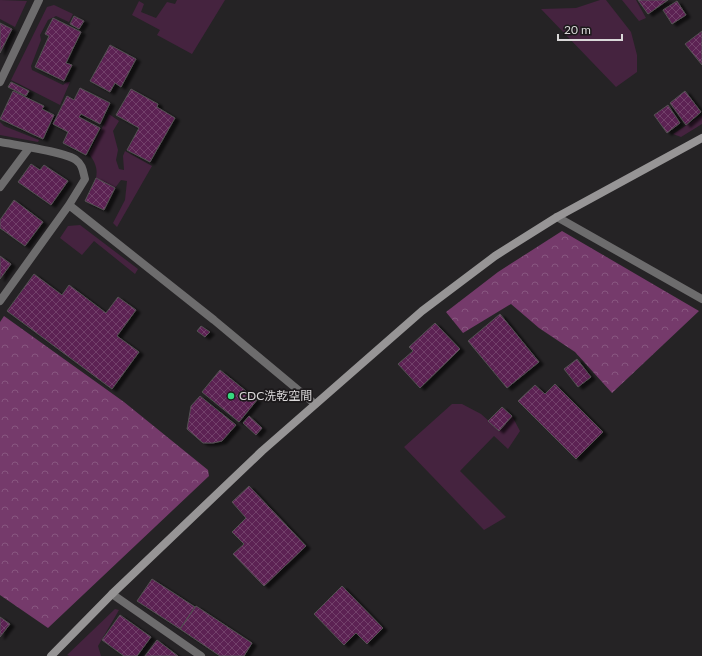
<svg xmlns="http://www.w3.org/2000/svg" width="702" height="656" font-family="Lato,'Noto Sans JP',sans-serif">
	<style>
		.green { fill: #45233f }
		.forest { fill: url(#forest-crowns) }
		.building { fill: url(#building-cross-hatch); stroke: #545153; filter: url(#shadow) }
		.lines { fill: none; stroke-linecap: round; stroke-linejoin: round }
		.street { stroke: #6d6c6d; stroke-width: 8 }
		.secondary { stroke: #979596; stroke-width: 8 }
		.poi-dot { fill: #36d880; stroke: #1c191b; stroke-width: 1.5 }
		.labels { text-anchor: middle; stroke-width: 3.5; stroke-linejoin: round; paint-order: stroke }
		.poi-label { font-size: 12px; fill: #dad8d9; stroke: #1c191b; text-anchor: start }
	</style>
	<defs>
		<pattern id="forest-crowns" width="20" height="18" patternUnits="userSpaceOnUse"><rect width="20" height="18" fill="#753a6b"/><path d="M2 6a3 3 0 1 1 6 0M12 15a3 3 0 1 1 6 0" fill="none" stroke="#885680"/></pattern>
		<pattern id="building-cross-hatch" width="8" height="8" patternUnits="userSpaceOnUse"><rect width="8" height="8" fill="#5b2252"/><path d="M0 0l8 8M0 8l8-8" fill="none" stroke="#72416a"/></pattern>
		<filter id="shadow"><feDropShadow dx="4.5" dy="2.5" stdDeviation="1" flood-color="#0009"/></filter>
	</defs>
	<rect width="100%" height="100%" fill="#252325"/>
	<path class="green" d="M0,0L27,1L15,27L0,19Z
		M177,0H225L192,54L157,35L160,30L132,15L139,1L144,4L141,12L156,18L167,2L175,4Z
		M600,0H606L631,32L637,55V72L616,87L541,9L576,8Z
		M622,0H636L646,18L639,21Z
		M54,5L73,14L69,22L56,16L48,20L40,35L41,40L31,66L32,70L63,85L67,82H70L60,105L11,80L47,7Z
		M109,114L119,121L113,131L118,150L116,160L119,169L124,170L123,156L125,151L152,166L117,227L113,223L125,200L127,181L121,180L115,188L96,178C98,168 95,162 89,154Z
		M702,115V124L681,137L673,134Z
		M0,122L4,126L39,140L38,142L0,135Z
		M80,225L138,269L135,274L94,241L82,255L60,238L68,226Z
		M452,404H462L481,414L499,430L512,416L520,431L508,449L494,436L460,471L506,517L484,530L404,447Z
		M115,609L119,610L98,646L101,656H70L67,655Z"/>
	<path class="forest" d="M562,231L699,311L612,393L575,352L539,328L511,304L463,333L446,312L498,272Z
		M4,316L124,402L208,470L209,476L48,628L0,595V322Z"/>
	<path class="building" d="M638,0H668L648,14Z
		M677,1L686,15L672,24L663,10Z
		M74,16L84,21L79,29L70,24Z
		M53,18L81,32L66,63L72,65L64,81L35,67L49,36L45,34Z
		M0,23L12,29L0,53Z
		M702,31V65L685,44Z
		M110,45L136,59L121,87L115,83L110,92L90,81Z
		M11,82L29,91L26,96L8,87Z
		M80,88L110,103L100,124L81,114L79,117L100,128L86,155L63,143L68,132L53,124L67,96L74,100Z
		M131,89L158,104L157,107L175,118L150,162L127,150L139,128L116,115Z
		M13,91L44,106L42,109L54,115L43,139L0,119Z
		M685,91L701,112L686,125L670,103Z
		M668,105L680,123L667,133L654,115Z
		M31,164L40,170L44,165L68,181L51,205L18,182Z
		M96,178L115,188L104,210L85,201Z
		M14,200L43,222L25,246L0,228V220Z
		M0,256L11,264L0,279Z
		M34,274L62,295L69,285L106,313L118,297L136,310L117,336L139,352L112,389L7,311Z
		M500,314L539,362L507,388L468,341Z
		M435,323L460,349L420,388L398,364L413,351L409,347Z
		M201,326L210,332L205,337L197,331Z
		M577,359L591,377L578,387L564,369Z
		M220,370L257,400L239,422L202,392Z
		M555,384L603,432L576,459L518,401L535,385L545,394Z
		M200,396L236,425L222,441L213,443H203L187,429L191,406Z
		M502,407L512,416L499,431L488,421Z
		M249,416L262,428L256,435L243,423Z
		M249,486L306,546L264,586L233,554L244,544L232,532L246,518L232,502Z
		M152,579L195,607L180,629L137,601Z
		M342,586L383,628L367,644L356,633L344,645L314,614Z
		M196,606L252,643L244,656H220L180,629Z
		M120,615L151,637L137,656H124L102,640Z
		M0,617L10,624L0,637Z
		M157,640L178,656H145Z"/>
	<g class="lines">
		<path class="street" d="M0,82L39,0
			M0,142C15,145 67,152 76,160C83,165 83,172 85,179L69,205L0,301
			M0,187L29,148
			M69,205L214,320L315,404
			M557,217L702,299
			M112,594L201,656"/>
		<path class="secondary" d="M51,656L112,594L262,451L422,311L495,256L557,217L702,138"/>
	</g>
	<circle class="poi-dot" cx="231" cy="396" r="4"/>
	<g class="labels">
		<g class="poi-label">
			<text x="239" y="400">CDC洗乾空間</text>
		</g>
	</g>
	<path d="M558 34v6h64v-6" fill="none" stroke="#dad8d9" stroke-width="2"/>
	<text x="564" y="34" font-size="12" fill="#dad8d9" stroke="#1c191b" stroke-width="3" paint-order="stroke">20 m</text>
</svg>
